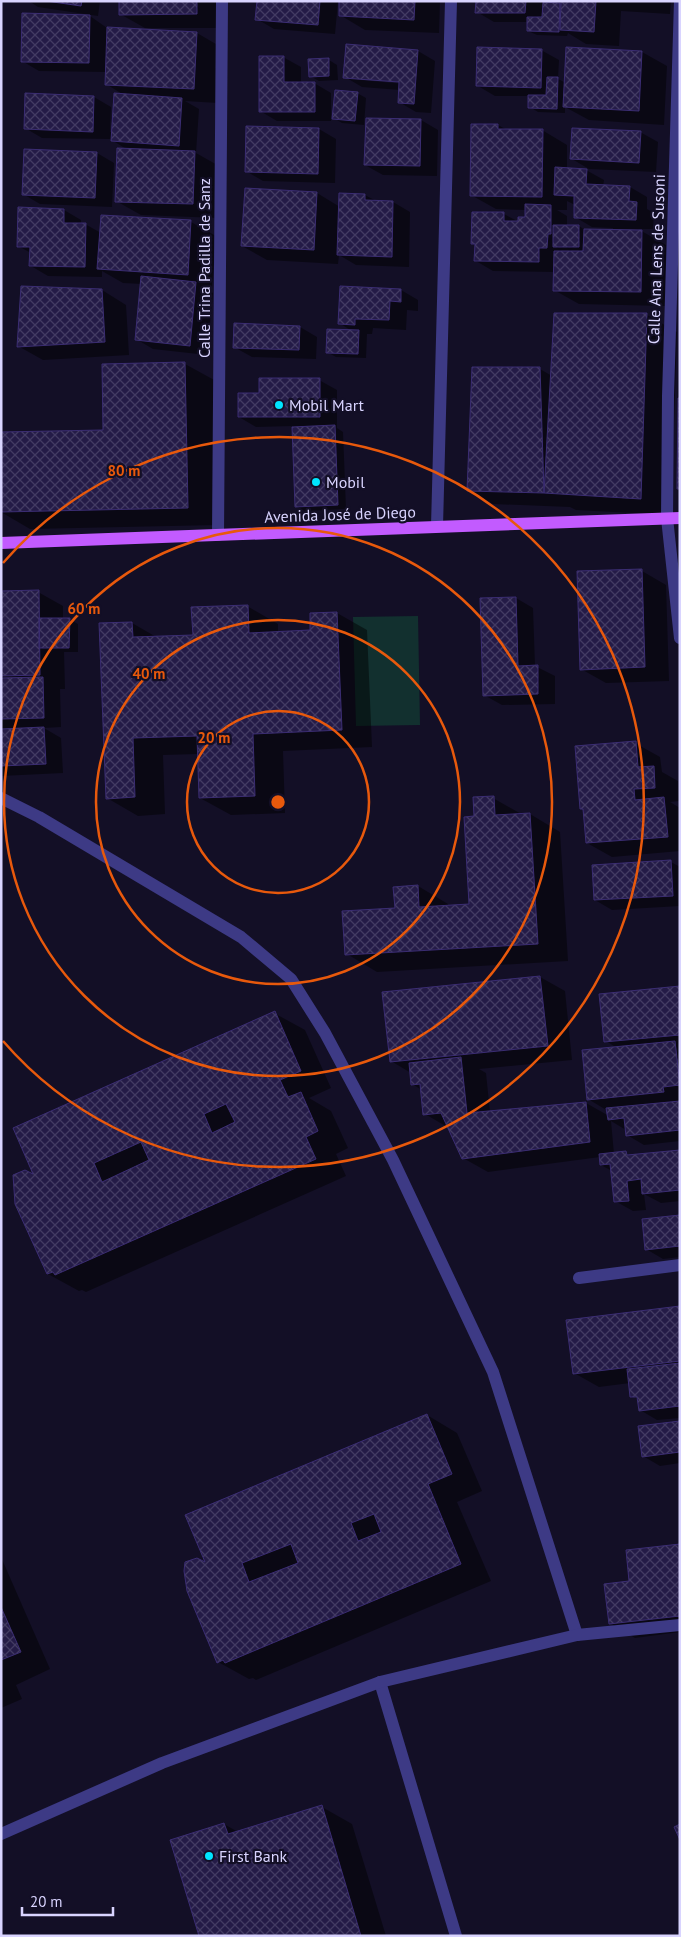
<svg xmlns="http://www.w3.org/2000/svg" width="681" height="1937" font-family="'PT Sans',sans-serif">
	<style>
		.green { fill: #12302f }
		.shadow { fill: #0007; fill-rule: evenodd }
		.building { fill: url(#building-cross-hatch); stroke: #3b2d73; fill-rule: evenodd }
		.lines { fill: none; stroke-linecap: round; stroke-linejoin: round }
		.lane { stroke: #3d3a85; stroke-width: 12 }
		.street { stroke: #3d3a85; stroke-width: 12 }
		.primary { stroke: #c25bff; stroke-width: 12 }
		.ring { fill: none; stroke: #e8590c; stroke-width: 2.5 }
		.poi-dot { fill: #00e5ff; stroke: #130f26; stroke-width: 2 }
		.labels { text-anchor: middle; stroke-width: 4.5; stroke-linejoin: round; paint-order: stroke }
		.street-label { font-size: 16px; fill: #d9d4ff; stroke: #130f26 }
		.poi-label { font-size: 16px; fill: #d9d4ff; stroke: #130f26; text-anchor: start }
		.centre { fill: #e8590c; stroke: #130f26; stroke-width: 2.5 }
		.ring-label { font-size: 15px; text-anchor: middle; font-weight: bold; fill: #e8590c; stroke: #130f26; stroke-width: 4.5; stroke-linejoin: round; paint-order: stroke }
	</style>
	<defs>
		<pattern id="building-cross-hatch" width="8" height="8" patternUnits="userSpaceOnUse" patternTransform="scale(1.25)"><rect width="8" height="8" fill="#241b47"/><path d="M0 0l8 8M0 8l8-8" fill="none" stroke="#433b63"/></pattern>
	</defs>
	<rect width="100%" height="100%" fill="#130f26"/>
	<path class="green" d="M418,616L420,725L356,726L353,617Z"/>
	<path class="shadow" d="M29,1H100L98,16L38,7Z
		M120,1H222V28H145L120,14Z
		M258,1H338L335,34L274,29L257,19Z
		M341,1H440L439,33L365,30L340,15Z
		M477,1H671L670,14L621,11L619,46L586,44L568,33L567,36L537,35L528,31V22H494L477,12Z
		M90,16L107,28L197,33L221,47L218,103L185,101L199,109L196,153L219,166L218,218L141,215L116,201L128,150L110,139L42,138L25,128L26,95L94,97L111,107L110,132H113L124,95L106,84V72L39,71L22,61Z
		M568,48L642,52L667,66L664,125L589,120L565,107V113L538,112L530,107V96H495L478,86L541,50L559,60L558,79L566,83Z
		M418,51L435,61L431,113L416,112L399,102L400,90L362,87L345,77ZM361,78L406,81L405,84L361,80Z
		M283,57L301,67V83H314L331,93V121H277L260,111Z
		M329,60L337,65L338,80L319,81L310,76Z
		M357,93L366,98L364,125L342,123L334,118Z
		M367,119L421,120L438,130L437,176L383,175L365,165Z
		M472,125H498L507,130H542L567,145V169L586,170L604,180L603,186L630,187L647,197V209L654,213L653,229H638L666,245L665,306L579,304L554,290L555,272L493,271L476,261V245L472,243L504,214L519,222L526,219V210L496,209L471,195ZM567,201L575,205V217L592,227L613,228V230H585L579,226H567V216L557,210H567Z
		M247,127L319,129L336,139L335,183L263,181L246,171Z
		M640,132L658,142L656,172L589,169L572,159Z
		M97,153L114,163L112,207L40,204L23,194Z
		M246,189L317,193L340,207L365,195L376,201L393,202L410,212L409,267L356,265L339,255L338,264L267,260L242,246Z
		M64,210L81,220V224H85L101,233L191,222L216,236L212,288H205L213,293L207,355L153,349L136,339L142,284L123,283L102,271V277L48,276L31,266V253L18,246Z
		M102,290L126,305L129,355L43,360L18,346Z
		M401,290L418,300V311L407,310L406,330L373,328L372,334H367L366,358L336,357L327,352L352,331L339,323Z
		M556,315H647L677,332L671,515L576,510L570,507L493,504L468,490L540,369L552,376Z
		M300,327L317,337L316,359L252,357L234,347Z
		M185,364L216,381L218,525L30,529L1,512L104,431L103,365Z
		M319,380L337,390V428L343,432L346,509L305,511L296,506L293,426L256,427L239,417L260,394Z
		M642,571L666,585L669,681L606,683L581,669Z
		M38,592L63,606V619H69L78,624V652H64L65,689H60L61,727L44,728L61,738L63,773L1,776V593Z
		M516,598L533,608L535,666L555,676V704L502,705L484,695Z
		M247,606L278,624V633L311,632L337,613L367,630L372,747L283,751L285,813L231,815L200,798L198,754L163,755L165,814L138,816L107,798L100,624L132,623L158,638L194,637Z
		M635,743L660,757L662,772L678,781L679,801L670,802L680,808V851L612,857L587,843L585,810L581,808Z
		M493,798L523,815L530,814L560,832L568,961L377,972L347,954L396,910L418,886L448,904V907L470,906L476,817Z
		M671,862L680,867V906L612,910L595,900Z
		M540,977L565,991L572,1060L479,1069L486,1073L490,1112L586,1103L609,1116L608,1111L588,1099L617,1048L606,1041L680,987V1141L644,1145L627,1135L626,1130L611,1121L614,1154L626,1153L632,1156L680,1151V1201L661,1203L644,1194L646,1210L633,1211L615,1201L612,1171L601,1165L600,1157L488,1172L463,1158L449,1128L425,1114L422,1090L412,1084L411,1073L391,1061L384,993Z
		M274,1013L305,1030L331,1088L309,1098L331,1111L348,1148L336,1154L346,1176L86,1292L82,1290L79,1291L48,1274L36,1176Z
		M680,1216V1257L663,1259L646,1249Z
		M680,1307V1418L657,1420L640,1410L639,1400L632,1396L630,1383L599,1387L574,1373Z
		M427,1415L457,1433L482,1491L457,1502L491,1581L256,1680L253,1678L249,1679L218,1662L208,1564Z
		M680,1422V1463L660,1466L643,1456Z
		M680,1546V1632L635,1638L610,1623L630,1582Z
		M1,1557L50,1669L16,1685L22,1699L1,1708Z
		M322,1807L352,1824L386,1936H201L224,1824L238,1832Z"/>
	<path class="building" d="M46,1H82L81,6Z
		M119,1H197V14L119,15Z
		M257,1H320L318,25L255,20Z
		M339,1H415L414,20L339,16Z
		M476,1H526L525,13H475Z
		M561,1H596L594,32L560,30Z
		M543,2L560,3L559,32L527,31V17H542Z
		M22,13L90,15L89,63L21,62Z
		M107,27L197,32L194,89L105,85Z
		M346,44L418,50L414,104L398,103L399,82L343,78Z
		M477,47L542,49L541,88L476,86Z
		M566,47L642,51L639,111L563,107Z
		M259,56H284V82H315V112H259Z
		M329,58V76L309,77L308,59Z
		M547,77H558L557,109L528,108V95H546Z
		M335,90L358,92L355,121L332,119Z
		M25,93L94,96L93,132L24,129Z
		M114,93L182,98L179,146L111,141Z
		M366,118L421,119L420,166L364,165Z
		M471,124H498V129H543L542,197L470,196Z
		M246,126L319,128L318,174L245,172Z
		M572,128L641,131L639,163L570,159Z
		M117,148L195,151L193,204L115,202Z
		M24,149L97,152L95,198L22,195Z
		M555,167L587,169L586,184L630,186L629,201L637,202L636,220L574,218V196L554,195Z
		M245,188L317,192L314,250L241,246Z
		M339,193L365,194V200L393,201L392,257L337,255Z
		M525,204L551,205V234H548L547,248H539V262L474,261L475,244H471L472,212H504V221H518V217H525Z
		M18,207L64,209V223H86L85,267L29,266L30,247H17Z
		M101,215L191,220L188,275L97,269Z
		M553,225H579V247H553Z
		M584,229L642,230L641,292L553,291L554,251H583Z
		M141,276L196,282L190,346L135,340Z
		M21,286L102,289L105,342L17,347Z
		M340,286L401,289V302L390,301L389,320L355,319V325L338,324Z
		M554,313H647L641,499L544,493Z
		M234,323L300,326L299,350L233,348Z
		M327,329L359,330L358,354L326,353Z
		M185,362L188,508L1,512V432L103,430L102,364Z
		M472,367H540L544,493L467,491Z
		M259,378H320V417H238V393H259Z
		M678,398H680V489H677Z
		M335,425L338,505L295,507L292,427Z
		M642,569L645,667L580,670L577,571Z
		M39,590L40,675L1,676V591Z
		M516,597L518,666L538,665V694L483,696L480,598Z
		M248,605L249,633L310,630V613L337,612L342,730L253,734L255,796L199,798L197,736L133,738L135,797L106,799L99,623L132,622L133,637L193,635L191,607Z
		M39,618H70L69,648H39Z
		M43,677L44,718L1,719V678Z
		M44,727L46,764L1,766V729Z
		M636,741L638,767L654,766L655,788L634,789L635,800L664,797L668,837L586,843L583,809H580L575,746Z
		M494,796L495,815L530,813L538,944L345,955L342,911L395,908L393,887L418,885L419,907L469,904L464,817L474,816L473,797Z
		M671,860L673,896L594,900L592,865Z
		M540,976L548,1046L390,1062L382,992Z
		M680,986V1035L604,1042L599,994Z
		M275,1011L301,1071L280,1080L288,1097L301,1092L318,1131L306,1137L316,1159L55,1275L53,1272L47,1274L15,1204L13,1175L25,1170L33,1174L13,1128ZM226,1104L235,1122L212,1133L204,1114ZM141,1142L149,1160L102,1182L94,1163Z
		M675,1041L680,1085L663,1087L664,1092L587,1100L582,1050Z
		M461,1057L467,1113L586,1102L590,1142L462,1159L441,1113L423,1115L420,1084L411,1085L409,1063Z
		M680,1101V1130L626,1136L624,1118L608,1120L606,1108Z
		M680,1150V1190L642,1194L641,1179L627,1181L629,1201L614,1202L610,1164L600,1165L599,1154L626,1151L627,1155Z
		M680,1215V1246L645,1250L642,1219Z
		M680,1306V1361L573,1374L566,1320Z
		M680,1363V1406L639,1411L637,1397H630L627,1369Z
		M427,1414L452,1474L428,1484L461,1564L225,1663L223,1660L217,1663L187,1591L184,1571L185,1562L197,1558L205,1562L185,1515ZM374,1514L381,1532L358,1541L351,1523ZM291,1544L298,1563L249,1582L242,1563Z
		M680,1421V1452L642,1457L638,1426Z
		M680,1544V1616L609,1624L604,1584L629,1581L626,1550Z
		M1,1607L21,1652L1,1660Z
		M322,1805L361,1936H199L170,1840L224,1823L228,1834Z
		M680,1824V1840L674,1827Z"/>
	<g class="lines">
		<path class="lane" d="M1,798L39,817L241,937L291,979L325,1033L393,1160L493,1372L577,1635
			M579,1278L680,1265
			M380,1682L456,1936"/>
		<path class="street" d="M680,1L668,396L667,518L680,638
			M437,526L451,1
			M218,535L222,1
			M1,1834L162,1763L380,1682L577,1635L680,1625"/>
		<path class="primary" d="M1,543L680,518"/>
	</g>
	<g class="ring">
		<circle cx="278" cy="802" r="91"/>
		<circle cx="278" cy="802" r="182"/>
		<circle cx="278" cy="802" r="274"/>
		<path d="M3 563A365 365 0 1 1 3 1041"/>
	</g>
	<g class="poi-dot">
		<circle cx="279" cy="405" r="5"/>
		<circle cx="316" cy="482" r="5"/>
		<circle cx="209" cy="1856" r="5"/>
	</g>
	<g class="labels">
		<g class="street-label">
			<text transform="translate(656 259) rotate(-88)" y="6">Calle Ana Lens de Susoni</text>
			<text transform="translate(204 268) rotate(-90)" y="6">Calle Trina Padilla de Sanz</text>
			<text transform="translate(340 514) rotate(-2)" y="6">Avenida José de Diego</text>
		</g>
		<g class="poi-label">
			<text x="289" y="411">Mobil Mart</text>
			<text x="326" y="488">Mobil</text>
			<text x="219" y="1862">First Bank</text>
		</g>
	</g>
	<circle cx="278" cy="802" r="8" class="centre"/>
	<g class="ring-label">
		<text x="124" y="476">80 m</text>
		<text x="84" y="614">60 m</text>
		<text x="149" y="679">40 m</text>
		<text x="214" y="743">20 m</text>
	</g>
	<rect width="681" height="1937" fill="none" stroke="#d9d4ff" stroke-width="5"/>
	<path d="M22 1907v8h91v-8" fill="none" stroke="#d9d4ff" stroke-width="2.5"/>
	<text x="30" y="1907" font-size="15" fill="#d9d4ff" stroke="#130f26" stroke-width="4" paint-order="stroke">20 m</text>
</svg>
